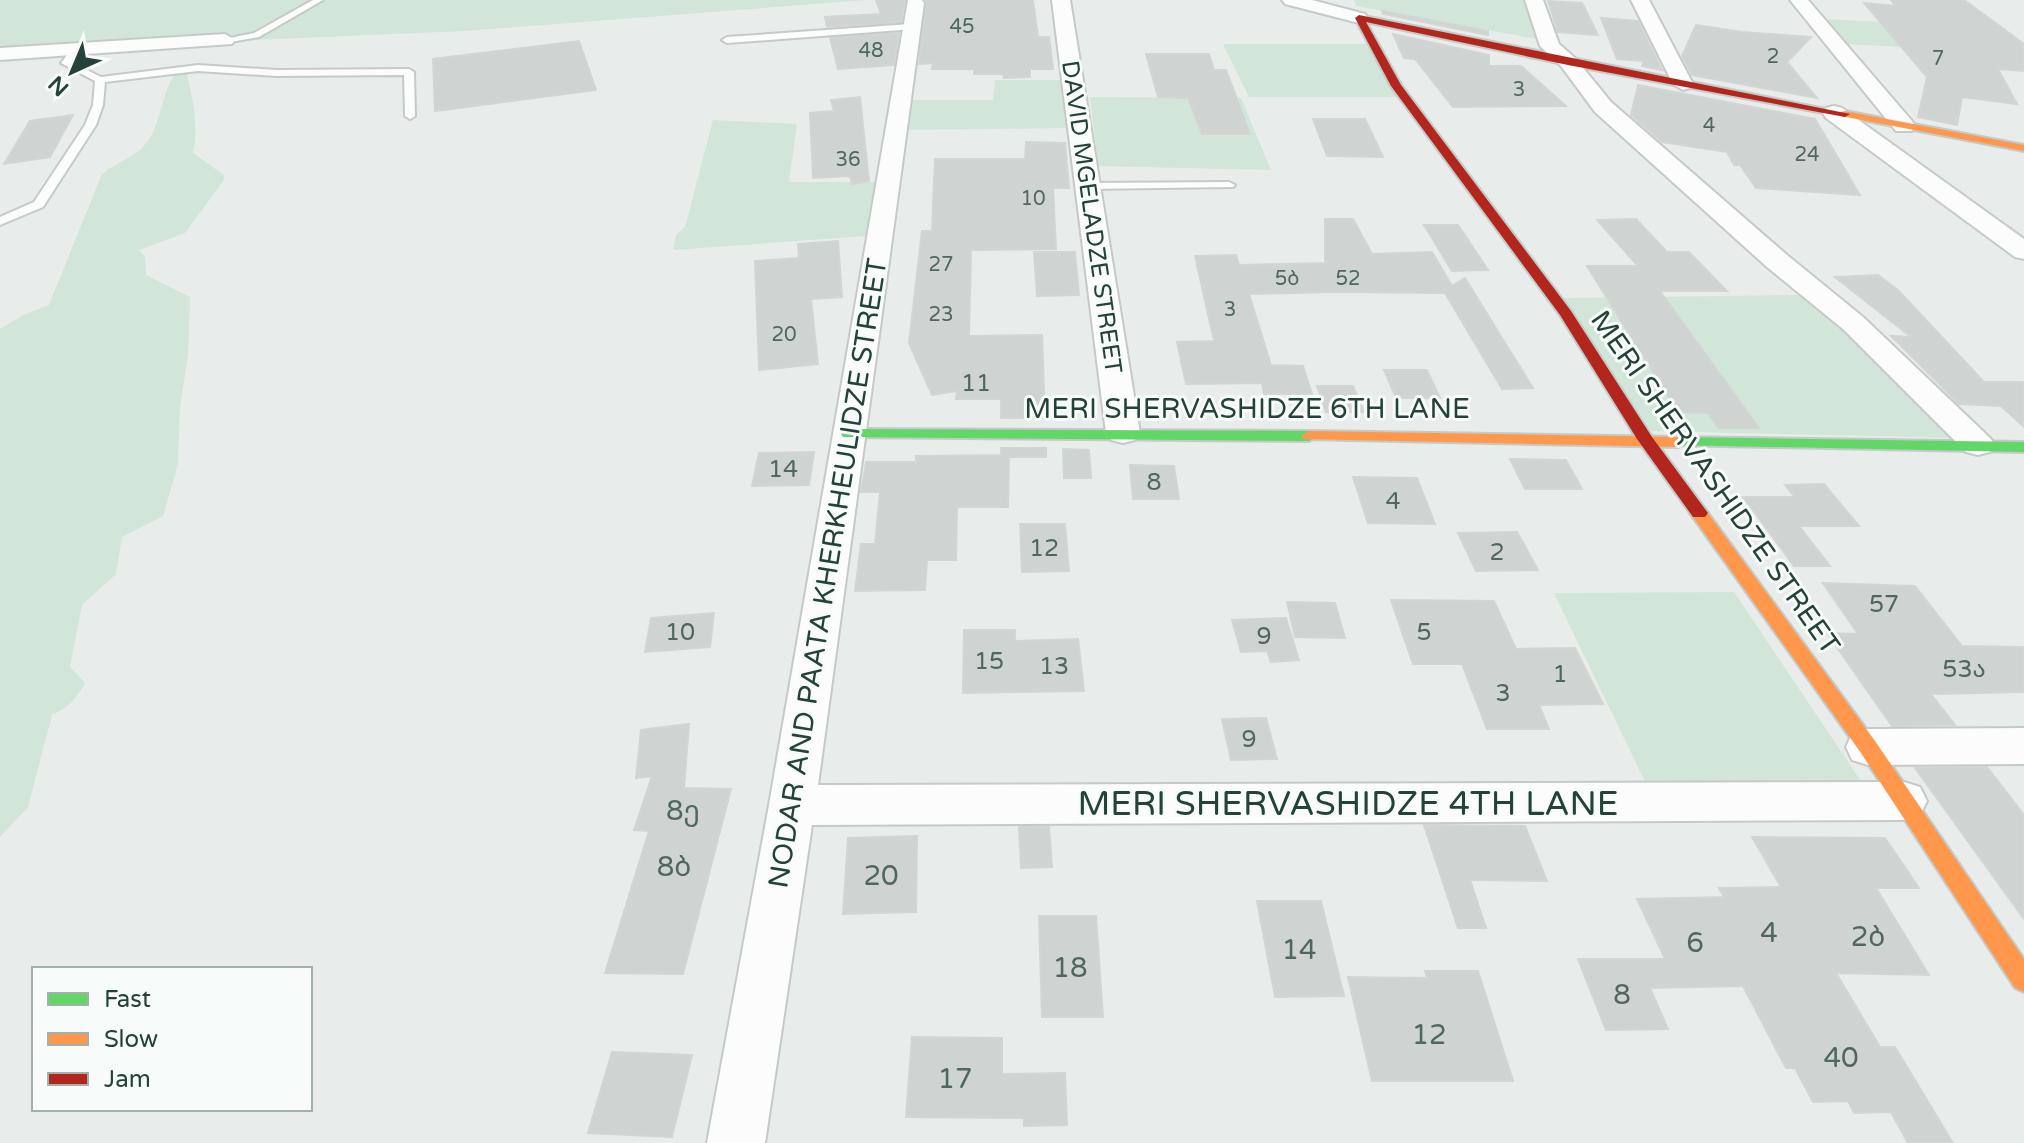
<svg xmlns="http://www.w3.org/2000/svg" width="2024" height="1143" font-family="'Varela Round','Noto Sans Georgian',sans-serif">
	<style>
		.green { fill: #d1e6d8 }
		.building { fill: #cfd4d2; stroke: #d1d6d4; stroke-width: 2 }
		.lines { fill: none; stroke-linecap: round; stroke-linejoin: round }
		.lane-casing { stroke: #c5cac8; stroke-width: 4 }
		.street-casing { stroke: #c5cac8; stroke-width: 4 }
		.fast-casing { stroke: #c3cbc8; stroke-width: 4 }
		.slow-casing { stroke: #c3cbc8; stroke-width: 4 }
		.jam-casing { stroke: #c3cbc8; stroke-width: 4 }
		.lane { fill: #fcfcfc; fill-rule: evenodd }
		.street { fill: #fcfcfc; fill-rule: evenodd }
		.fast { fill: #63d668; fill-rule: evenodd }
		.slow { fill: #ff974d; fill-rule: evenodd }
		.jam { fill: #b3261e; fill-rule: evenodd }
		.labels { text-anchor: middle; stroke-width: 6; stroke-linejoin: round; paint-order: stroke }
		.far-number-label { font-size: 20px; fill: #506761 }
		.far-street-label { font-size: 24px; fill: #24423a; stroke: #f7fbf9 }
		.number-label { font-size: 24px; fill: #506761 }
		.street-label { font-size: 28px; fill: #24423a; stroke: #f7fbf9 }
		.near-number-label { font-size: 28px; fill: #506761 }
		.near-street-label { font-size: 34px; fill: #24423a; stroke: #f7fbf9 }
	</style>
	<rect width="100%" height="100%" fill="#e8edeb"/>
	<path class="green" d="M0,0H867L465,31L0,51Z
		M1354,0H1536L1542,40L1356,6Z
		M1822,19L1933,24L1959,50L1845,44Z
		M1223,44H1366L1397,97H1249Z
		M177,71L187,75C193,100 199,128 193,153L224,175V180L185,233L139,250L145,257L146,275L190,297L188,356L180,407L178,464L163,516L122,537L116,574L82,605L70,667L85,683C76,699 69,707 52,715L28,807L0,837V329L25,314L49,305L101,176C114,162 136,158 147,142C162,123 161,92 177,71Z
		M995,80H1067V128L907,130L908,100H993Z
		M1090,97L1241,98L1271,170L1098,166Z
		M713,120L797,124L789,182H880L867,236L673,250L676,235L685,227Z
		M1807,295L1959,438L1651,431L1563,298Z
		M1734,592L1861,781L1648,788L1554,593Z"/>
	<path class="building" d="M876,0H905L901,22L827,27L825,17L881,14Z
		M926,0H1033L1038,37H1049L1053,69H1030V77L1004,78L1003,74H974V69H932L933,63L919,64Z
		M1891,0H1964L2024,44V71L1998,69L2017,104L1962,97L1957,125L1918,117L1927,77L1864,3L1896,6Z
		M1548,1L1582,3L1598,35L1558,32Z
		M1382,11L1488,31V35L1383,14Z
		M1601,18L1638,21L1662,70L1642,66L1644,61L1617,59Z
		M1696,25L1742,32L1811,37L1787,62L1817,98L1692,75L1682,56Z
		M899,33L894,65L838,69L830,38Z
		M1393,34L1489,55V66H1521L1566,106L1453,107L1415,59L1404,58Z
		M579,41L596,90L435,111L433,59Z
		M1146,54H1209L1214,70H1226L1250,134H1202L1188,98L1158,97Z
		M1638,85L1815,119L1860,195L1756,188L1740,165H1734L1727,152L1662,142L1631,115Z
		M860,97L869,181L852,184L850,176L813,178L810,113L834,111L831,100Z
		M73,115L50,157L4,164L30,121Z
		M1313,119H1365L1383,157L1327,156Z
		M1026,142L1065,143L1069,188H1053L1056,249L971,250L969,336L1042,335L1045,418H1001V399H956L957,391L932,395L909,343L922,231H932L935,159H1025Z
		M1325,219H1353L1372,254L1432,252L1452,286L1465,278L1533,388L1502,389L1445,293L1335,292L1249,294L1271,365L1303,366L1312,394H1264L1262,383L1186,384L1177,342L1214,341L1195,256L1236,255L1239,265L1325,263Z
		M1636,219L1667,252H1689L1727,291H1661L1657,287L1759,428H1718L1708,413L1678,412L1587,266H1638L1597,220Z
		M1424,225H1458L1488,270L1452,271Z
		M838,241L842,297L811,299L818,364L759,370L755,261L799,258L798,244Z
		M1034,252H1075L1079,295L1037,296Z
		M1878,275L1898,290L1984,382H2024V427L2001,406L1959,404L1891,336L1911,337L1835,277Z
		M1384,370H1427L1440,398H1396Z
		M1317,386H1353L1364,412H1326Z
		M1001,448H1046V457H1009L1008,507H957L956,560H927L925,590L855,591L861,544H875L880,492H861L866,462H916V456L1001,455Z
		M1063,449L1089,450L1091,478H1064Z
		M814,452L809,485L752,486L759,453Z
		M1510,459L1566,460L1582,489H1525Z
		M1130,465L1174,466L1179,499H1133Z
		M1353,477L1417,478L1435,524L1368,523Z
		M1824,484L1859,526H1799L1830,566H1794L1743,497H1795L1785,485Z
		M1020,524H1065L1069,571L1022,572Z
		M1517,532L1538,570L1476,571L1458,533Z
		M1823,583L1915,586L1962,646L2024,647V692L1931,694L1955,725L1892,726L1827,633L1858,634Z
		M1391,600L1494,601L1516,649L1575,648L1603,704L1539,705L1549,729H1487L1462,664H1413Z
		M1287,602L1335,603L1345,638L1295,637Z
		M714,613L710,647L645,652L651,618Z
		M1286,618L1299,660L1271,662L1267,651L1241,652L1232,620Z
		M964,630H1015V641L1078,639L1084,691L963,693Z
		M1266,718L1277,759L1231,760L1222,719Z
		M689,724L684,788L731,789L683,974L605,973L649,831L634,830L652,776L636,778L641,730Z
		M1987,767L2024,815V919L1915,768Z
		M1424,825L1525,826L1547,881L1470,880L1486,928H1458Z
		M1019,827H1049L1052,867L1021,868Z
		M917,836L916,912L843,914L848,838Z
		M1752,837L1885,838L1919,888H1876L1929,975L1836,973L1880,1047H1895L1953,1143H1908L1891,1112L1854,1113L1848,1101L1813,1102L1795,1068H1786L1743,986L1650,988L1668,1029L1606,1030L1578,959H1665L1637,899L1724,897L1719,888L1781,887Z
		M1257,901H1321L1344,996L1275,997Z
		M1039,916H1096L1103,1017H1042Z
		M1425,971H1478L1513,1081H1372L1348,977L1427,978Z
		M912,1037L1002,1038V1074L1065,1073L1067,1125L1024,1126V1118L906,1117Z
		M612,1052L692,1055L672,1137L588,1133Z"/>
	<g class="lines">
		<g class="lane-casing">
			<path id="lane" d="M313,0H323L259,37L225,43L220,40L254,33Z
				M911,24L914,29L727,43L722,40L727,37Z
				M73,47L81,49L71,62L101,77L198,65L277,70L409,69L414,72L415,116L410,119L405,116L404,75L277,76L198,71L105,82L103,105L96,125L43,207L0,225V217L34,202L85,125L93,105L95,81L61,63Z
				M1229,182L1235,185L1233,187L1088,189L1082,186L1088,183Z"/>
		</g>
		<g class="street-casing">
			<path id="street" d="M908,0H922L924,3L818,785L1904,782L1920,787L1927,801L1920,815L1904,820L812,825L765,1143H707L769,805Z
				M1052,0H1070L1140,433L1135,440L1123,443L1111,440L1106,433Z
				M1282,0H1312L1365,14L1368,18L1359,23L1285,4Z
				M1525,0H1543L1559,44L1575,58L1611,102L1787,255L1863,317L1990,438L1995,445L1990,452L1978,455L1966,452L1843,329L1767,267L1595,112L1561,66L1540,46Z
				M1631,0H1649L1693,84L1690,88L1683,90L1673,84Z
				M1790,0H1808L1912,121L1915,126L1912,131H1896Z
				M225,34L235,40L232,44L0,60V48Z
				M1834,106L1842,108L2024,239V259L2015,257L1826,118L1823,113L1826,108Z
				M2024,728V764L1868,765L1852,760L1846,747L1852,734L1868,729Z"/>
		</g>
		<g class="fast-casing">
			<path id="fast" d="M849,429L1309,431L1317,436L1309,441L843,437L841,434L843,431Z
				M1678,437L2024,442V452L1672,445L1670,442L1672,439Z"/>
		</g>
		<g class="slow-casing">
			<path id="slow" d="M1845,111L2024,145V151L1841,116V112Z
				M1309,431L1678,437L1686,442L1678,447L1303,439L1301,436Z
				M1699,507L1705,509L1875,741L2024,959V992L2015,988L1861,753L1693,517L1690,513Z"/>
		</g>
		<g class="jam-casing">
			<path id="jam" d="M1359,15L1850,114L1845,117L1568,65L1366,22L1401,85L1571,311L1652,437L1705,509L1708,513L1705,517H1693L1637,439L1560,315L1391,86L1355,18Z"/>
		</g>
		<use href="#lane" class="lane"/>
		<use href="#street" class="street"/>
		<use href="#fast" class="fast"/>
		<use href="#slow" class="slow"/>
		<use href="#jam" class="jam"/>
	</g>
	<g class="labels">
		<g class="far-number-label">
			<text x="962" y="33">45</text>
			<text x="871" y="57">48</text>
			<text x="1773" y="63">2</text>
			<text x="1938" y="65">7</text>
			<text x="1519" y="96">3</text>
			<text x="1709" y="132">4</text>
			<text x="1807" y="161">24</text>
			<text x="848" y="166">36</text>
			<text x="1033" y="205">10</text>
			<text x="941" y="271">27</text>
			<text x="1287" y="285">5ბ</text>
			<text x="1348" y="285">52</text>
			<text x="1230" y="316">3</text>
			<text x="941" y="321">23</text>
			<text x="784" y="341">20</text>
		</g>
		<g class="far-street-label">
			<text transform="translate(1092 217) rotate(82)" y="8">DAVID MGELADZE STREET</text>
		</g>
		<g class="number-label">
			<text x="976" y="391">11</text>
			<text x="783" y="477">14</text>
			<text x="1154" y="490">8</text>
			<text x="1393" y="509">4</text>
			<text x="1044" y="556">12</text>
			<text x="1497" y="560">2</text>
			<text x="1884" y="612">57</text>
			<text x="680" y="640">10</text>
			<text x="1424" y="640">5</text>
			<text x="1264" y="644">9</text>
			<text x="989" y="669">15</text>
			<text x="1054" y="674">13</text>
			<text x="1964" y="677">53ა</text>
			<text x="1560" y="682">1</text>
			<text x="1503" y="701">3</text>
			<text x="1249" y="747">9</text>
		</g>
		<g class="street-label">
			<text x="1247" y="418">MERI SHERVASHIDZE 6TH LANE</text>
			<text transform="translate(1716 482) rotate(55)" y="10">MERI SHERVASHIDZE STREET</text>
			<text transform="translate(827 573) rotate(-81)" y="10">NODAR AND PAATA KHERKHEULIDZE STREET</text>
		</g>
		<g class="near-number-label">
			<text x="683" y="820">8ე</text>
			<text x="674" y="876">8ბ</text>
			<text x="881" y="885">20</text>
			<text x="1769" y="942">4</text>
			<text x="1868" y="946">2ბ</text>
			<text x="1695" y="952">6</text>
			<text x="1299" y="959">14</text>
			<text x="1070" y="977">18</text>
			<text x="1622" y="1004">8</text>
			<text x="1429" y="1044">12</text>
			<text x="1841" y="1067">40</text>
			<text x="955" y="1088">17</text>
		</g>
		<g class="near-street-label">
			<text x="1348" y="815">MERI SHERVASHIDZE 4TH LANE</text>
		</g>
	</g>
	<rect x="32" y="967" width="280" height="144" fill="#f7fbf9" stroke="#a3b1ad" stroke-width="2"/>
	<rect x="48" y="993" width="40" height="12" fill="#63d668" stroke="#a3b1ad" stroke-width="2"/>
	<text x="104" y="1007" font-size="24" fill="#24423a">Fast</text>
	<rect x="48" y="1033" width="40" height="12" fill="#ff974d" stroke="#a3b1ad" stroke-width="2"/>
	<text x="104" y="1047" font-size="24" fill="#24423a">Slow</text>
	<rect x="48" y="1073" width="40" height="12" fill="#b3261e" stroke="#a3b1ad" stroke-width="2"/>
	<text x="104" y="1087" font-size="24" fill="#24423a">Jam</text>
	<g transform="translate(72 72) rotate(224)" stroke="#f7fbf9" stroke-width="6" paint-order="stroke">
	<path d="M0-6L14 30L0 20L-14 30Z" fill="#24423a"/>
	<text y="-12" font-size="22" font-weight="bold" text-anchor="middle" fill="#24423a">N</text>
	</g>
</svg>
